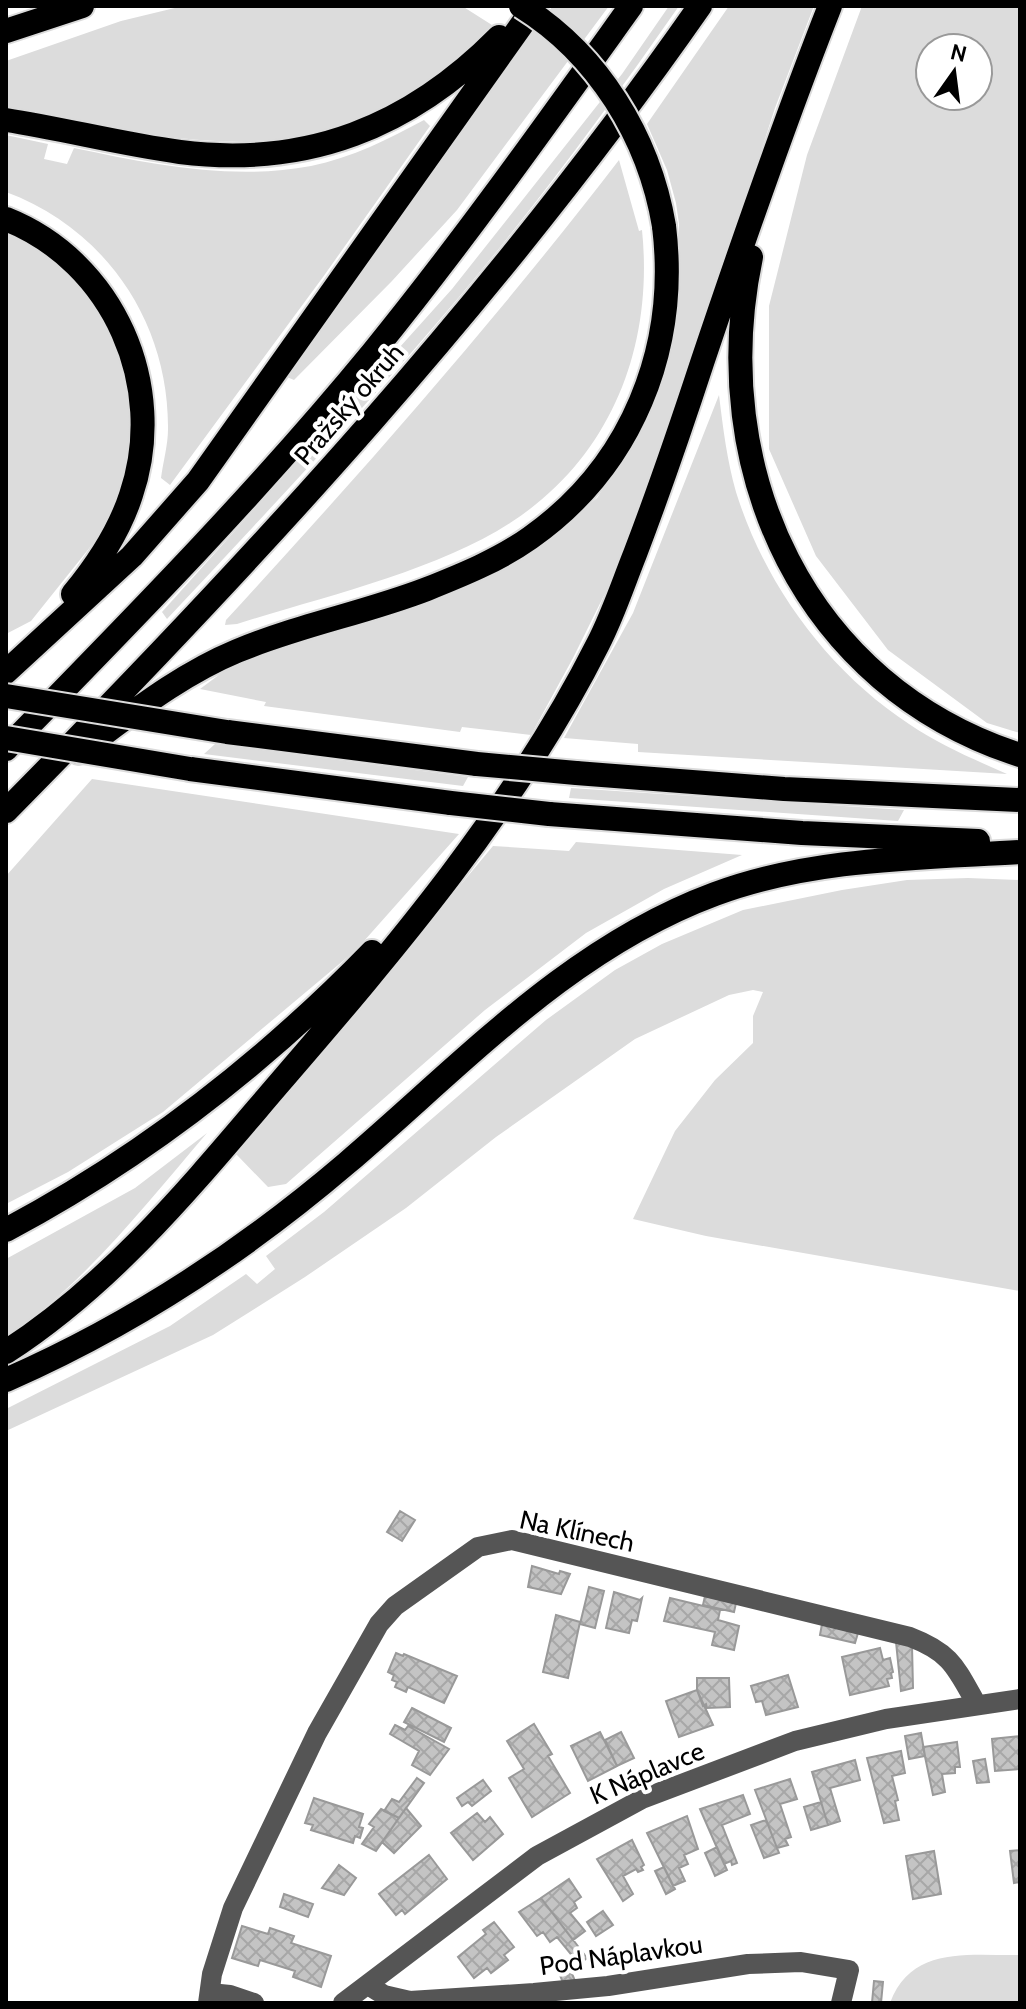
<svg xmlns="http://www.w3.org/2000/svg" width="1026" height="2009" font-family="Cabin,sans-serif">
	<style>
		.green { fill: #dcdcdc; fill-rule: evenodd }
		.building { fill: url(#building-cross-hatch); stroke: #999; stroke-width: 2 }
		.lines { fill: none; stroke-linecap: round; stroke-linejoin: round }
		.highway-casing { stroke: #dbdbdb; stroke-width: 28 }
		.minor { stroke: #555; stroke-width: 20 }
		.highway { stroke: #000; stroke-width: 24 }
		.highway-bridge-casing { stroke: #dbdbdb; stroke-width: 28; stroke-linecap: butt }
		.highway-bridge { stroke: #000; stroke-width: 24 }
		.labels { text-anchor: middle; stroke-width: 8; stroke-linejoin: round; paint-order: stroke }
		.street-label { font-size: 26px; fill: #000; stroke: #fff }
	</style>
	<defs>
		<pattern id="building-cross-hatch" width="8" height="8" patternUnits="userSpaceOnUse" patternTransform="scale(2)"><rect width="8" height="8" fill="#c4c4c4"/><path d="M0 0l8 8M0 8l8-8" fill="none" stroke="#a7a7a7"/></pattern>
	</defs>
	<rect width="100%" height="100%" fill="#fff"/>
	<path class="green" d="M183,6H462L492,25C469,48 446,71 419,89C338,143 249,149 156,135C105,128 56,114 6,107V61L121,21Z
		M553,6H609L457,210L392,281L294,380L287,377L423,174L473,106Z
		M669,6H679C610,105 538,203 460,296C366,407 266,513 167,619L162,612L452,289L622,74Z
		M729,6H814L775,108L654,482L624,555L573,658L531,735L462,727L460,732L264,706L266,702L200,689L244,656L392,610L521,559L597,498L634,441L667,364L675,333L679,293V224L676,203L667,170L647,124Z
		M862,6H1020V733L987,723L888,650L816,556L769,449V306L807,155ZM930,48H978V96H930Z
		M424,120L430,126L323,277L170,485L161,478C163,462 168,445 168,429C169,323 106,229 6,192V135L48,144L44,159L67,164L74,148C151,164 232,181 311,166C351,158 389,139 424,120Z
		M619,160L639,231L642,230C654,347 611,458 510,523C436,571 322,597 237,624L225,625L226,620C363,471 496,320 619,160Z
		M6,230L32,242L62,264L110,324L132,395L130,465L107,526L31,621L6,634Z
		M719,395C723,428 727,460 736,492C765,585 828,671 909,724C940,745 973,759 1007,774L638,752V744L564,738L633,613Z
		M215,744L468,777L463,786L204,754Z
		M92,779L459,834L356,950L163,1112L68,1172L6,1204V876Z
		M571,788L904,810L898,821L569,798Z
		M576,842L742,855L664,889L586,933L485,1010L286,1184L268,1187L236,1154L493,846L569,851Z
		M968,878L1020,880V1291L706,1236L633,1219L675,1131L715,1080L753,1043V1016L763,992L753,990L729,995L635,1039L496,1137L406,1208L305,1277L213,1335L6,1431V1409L170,1326L246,1274L257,1284L275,1269L266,1256L324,1212L546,1020L615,970L662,944L743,910L842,890L907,880Z
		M207,1133C148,1202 82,1287 6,1337V1259L135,1188Z
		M1020,1955V2003H890C912,1945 968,1956 1020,1955Z"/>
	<path class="building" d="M400,1511L415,1520L402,1541L387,1532Z
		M532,1566L559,1574L560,1571L570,1574L561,1594L528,1587Z
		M589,1587L604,1591L595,1628L580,1624Z
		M614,1592L640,1600L642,1598L637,1621L632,1620L629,1633L606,1628Z
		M705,1596L736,1603L734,1612L703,1605Z
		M670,1598L720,1610L718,1620L739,1626L734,1650L712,1645L715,1632L664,1621Z
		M556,1615L580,1622L568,1678L543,1672Z
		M822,1624L858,1633L855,1643L820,1635Z
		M896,1642L912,1646L913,1688L901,1691Z
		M880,1648L883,1660L890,1658L893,1672L891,1673L892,1678L887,1679L889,1686L850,1695L842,1657Z
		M396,1653L403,1656L404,1654L457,1676L444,1703L408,1687L406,1692L395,1687L397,1682L392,1680L394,1675L388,1672Z
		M788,1675L798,1707L766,1715L762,1701L756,1702L751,1686Z
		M697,1678H729L730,1707L707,1708L706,1704L703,1706L697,1690Z
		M697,1690L713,1725L679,1737L666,1701Z
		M412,1708L451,1728L444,1742L404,1722Z
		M534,1724L552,1754L548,1756L570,1793L532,1817L509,1778L524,1769L507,1741Z
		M395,1725L405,1730L408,1726L449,1749L430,1775L412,1765L419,1751L390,1734Z
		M600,1732L617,1766L588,1781L571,1746Z
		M621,1732L634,1758L617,1766L605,1740Z
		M921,1733L925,1756L909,1759L905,1736Z
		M1020,1736V1769L995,1771L992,1739Z
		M957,1742L960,1767H955V1773L942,1774L945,1792L933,1795L923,1747Z
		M901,1751L905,1773L892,1776L898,1800L895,1801L899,1820L884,1823L867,1758Z
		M985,1759L989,1782L977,1783L973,1761Z
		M855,1760L860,1780L830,1788L840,1821L828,1825L812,1772Z
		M417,1778L424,1783L399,1818L384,1811L392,1799L399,1802Z
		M790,1779L797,1799L780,1804L791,1837L785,1839L788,1845L777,1848L755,1790Z
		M483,1780L491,1791L472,1806L468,1802L462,1806L457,1798Z
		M743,1795L750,1814L722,1825L737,1863L732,1865L731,1861L724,1864L700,1809Z
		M314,1798L363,1814L359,1827L363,1828L360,1838L355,1836L353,1843L311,1830L313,1825L305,1823Z
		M821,1802L828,1825L811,1830L804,1807Z
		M406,1808L421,1826L394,1853L382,1842Z
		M381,1809L399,1818L376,1851L362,1844L374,1827L369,1824Z
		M477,1813L485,1822L490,1817L503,1834L473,1860L451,1833Z
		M687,1816L698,1849L684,1855L688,1864L679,1868L685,1881L673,1886L647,1833Z
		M766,1820L779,1853L764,1858L751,1825Z
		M632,1840L644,1865L641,1867L643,1870L638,1872L636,1869L623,1876L633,1894L623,1901L597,1859Z
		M717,1847L727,1870L715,1876L705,1853Z
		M1020,1850V1882L1014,1883L1010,1851Z
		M934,1851L941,1894L913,1899L906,1856Z
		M429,1855L447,1879L405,1914L402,1910L396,1915L379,1894Z
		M339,1865L356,1878L344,1895L322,1888Z
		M664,1867L675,1889L666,1894L655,1871Z
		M569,1879L581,1897L574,1902L577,1908L570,1913L585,1931L573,1940L541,1898Z
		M284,1894L313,1904L308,1917L280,1907Z
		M541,1898L587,1958L579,1964L557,1937L550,1942L543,1932L537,1936L519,1912Z
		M603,1911L613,1925L596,1936L587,1922Z
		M494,1922L514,1947L504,1955L508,1960L491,1973L487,1968L474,1978L458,1957L486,1934L483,1930Z
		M242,1926L268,1934L270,1928L294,1936L291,1943L331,1956L321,1987L293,1977L295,1971L260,1960L258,1966L232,1958Z
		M568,1964L575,1981L564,1985L557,1968Z
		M874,1981L883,1982L881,2003H872Z"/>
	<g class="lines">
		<g class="highway-casing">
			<path id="highway" d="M6,31L82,6
				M6,120C64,129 121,144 180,152C307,168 410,127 499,37
				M6,219C114,262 168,386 131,495C119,532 97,565 73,594
				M751,257C706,470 805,686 1020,755
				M6,672L132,556L198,481L535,6
				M227,732L477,764
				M6,749C132,620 259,491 373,352C464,240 547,123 631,6
				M79,752C130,715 179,675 237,651C299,625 365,613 427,589C462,575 499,560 530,538C632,466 679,349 664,226
				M190,769L451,803
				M576,773L784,789L1020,800
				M6,811C255,559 497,297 700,6
				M549,814L802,833L978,841
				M6,1230C143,1157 264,1063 372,952
				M6,1352C113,1283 194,1183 276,1087C395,949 516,807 598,644C613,615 623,584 635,554C659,491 681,427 702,363C742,244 784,123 830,6
				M6,1380C129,1326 244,1251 347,1163C463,1064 569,948 715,894C811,858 919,858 1020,852"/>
		</g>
		<path class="minor" d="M368,1985L384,1995L410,2001L534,1993L608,1986L748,1964L801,1962L849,1970L841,2003
			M210,1993L230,1995L254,2003
			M208,2003L212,1974L233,1908L317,1733L379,1624L395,1606L478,1547L512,1540L910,1637C952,1653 956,1668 977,1705
			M343,2003L537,1856L642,1799L795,1741L886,1719L1020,1699"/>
		<use href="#highway" class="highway"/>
		<g class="highway-bridge-casing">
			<path id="highway-bridge" d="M521,6C598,54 649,137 664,226
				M6,696L227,732
				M6,738L190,769
				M477,764L576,773
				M451,803L549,814"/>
		</g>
		<use href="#highway-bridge" class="highway-bridge"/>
	</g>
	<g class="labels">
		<g class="street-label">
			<text transform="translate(349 404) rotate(-49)" y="9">Pražský okruh</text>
			<text transform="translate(577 1531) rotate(12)" y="9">Na Klínech</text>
			<text transform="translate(647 1773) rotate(-23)" y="9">K Náplavce</text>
			<text transform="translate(621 1955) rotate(-8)" y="9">Pod Náplavkou</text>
		</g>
	</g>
	<rect width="1026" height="2009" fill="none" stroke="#000000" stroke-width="16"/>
	<g transform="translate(954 72) rotate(14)"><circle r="38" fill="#ffffff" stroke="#999999" stroke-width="2"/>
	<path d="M0-6L14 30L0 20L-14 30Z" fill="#000000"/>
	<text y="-12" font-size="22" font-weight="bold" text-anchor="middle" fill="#000000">N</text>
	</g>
</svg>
